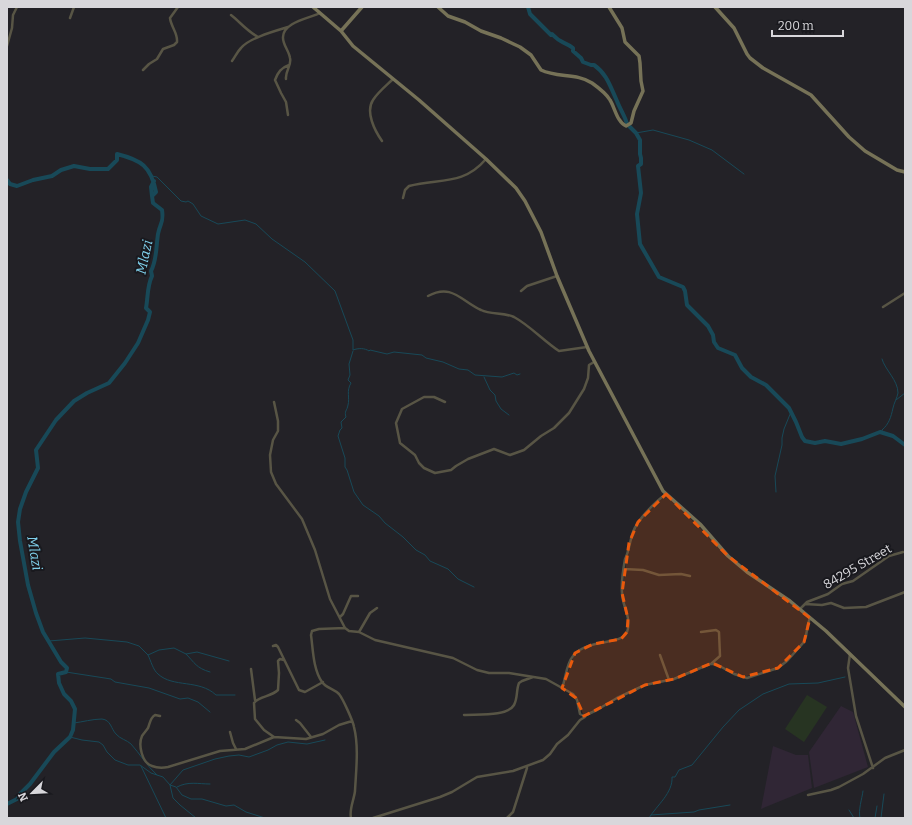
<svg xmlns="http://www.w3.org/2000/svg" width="912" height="825" font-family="Bitter,serif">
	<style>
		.education { fill: #302635 }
		.green { fill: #273422 }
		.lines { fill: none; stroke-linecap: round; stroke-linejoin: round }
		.stream { stroke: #184958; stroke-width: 1 }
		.river { stroke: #184958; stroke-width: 4 }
		.street { stroke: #585545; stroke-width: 2.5 }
		.secondary { stroke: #767257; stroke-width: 3.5 }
		.marked { fill: #e8590c; fill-opacity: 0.2; stroke: #e8590c; stroke-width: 3; stroke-dasharray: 8 5; stroke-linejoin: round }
		.labels { text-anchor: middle; stroke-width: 4; stroke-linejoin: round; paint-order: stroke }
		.street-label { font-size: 13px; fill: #d8d7db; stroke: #19191e }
		.water-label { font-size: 14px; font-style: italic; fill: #7fcfea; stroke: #19191e }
	</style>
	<rect width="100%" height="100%" fill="#232227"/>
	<path class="education" d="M841,706L853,712L868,767L814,788L809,752Z
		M773,746L796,755H808L812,788L761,809Z"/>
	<path class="green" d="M807,695L827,707L804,742L785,729Z"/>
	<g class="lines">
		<path class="stream" d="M636,133L653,130L689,140L712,150L744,174
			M152,176L157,177L181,201L186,202L188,201L193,204L201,216L218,224L245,220L256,224L272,239L305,262L335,291L353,340V350C358,348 365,348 369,351L370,350L387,354L394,352L422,355L426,358L443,362L459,369L468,370L475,375L502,377L514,373L517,375L520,374
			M353,351L349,364L350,375L348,380L351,383C346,391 350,398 348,405C347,411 344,411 346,417L341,422L342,428L340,430L338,436L345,458V467L347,470L354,492L363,505L379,516L385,523L403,537L416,550L425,555L430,561L448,569L458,579L474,587
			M484,377L490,390L495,395L496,401L501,409L509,415
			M896,400L905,393
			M882,433V430C889,424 891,417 893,408C894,403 897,398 898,393C898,380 885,370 882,359
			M776,492L775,476L782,445V438L784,429L791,412
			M49,641L85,638L127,642L139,646L148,655L159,650L174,648L186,654L197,652L229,661
			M186,654C195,663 196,668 210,672
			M148,655C151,661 153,670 158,674C173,688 199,679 216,695H235
			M66,672L111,679L115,682L149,688L180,699L188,698L198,702L210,712
			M74,723C82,722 93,719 102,719C111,720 111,729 116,734C120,739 127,740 131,744C140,754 147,766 157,775
			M70,737L82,740L99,742L103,745L107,752L115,760L128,765H140L151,773L163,777L170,785L176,787L182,795L191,799H202L226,806L234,805L246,812L265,818
			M141,766L166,818
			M177,787C188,781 198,784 210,784
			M849,810L854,818
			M651,815L694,812L699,810L730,805
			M196,818L180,805L173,798L170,785L183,770L215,759L229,756L239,755L249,757L268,750L277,745L288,742L307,744L325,740
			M649,818C657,805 673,793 672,777H675L679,770L692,765L723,727L739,710L763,694L789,684L818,683L845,677
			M860,818C858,810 862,799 863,791
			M875,818L877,806
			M881,818L884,794"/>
		<path class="river" d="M528,7L530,14L551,35L552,34C561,44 564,41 573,48V51L581,58L583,62L591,65H594C607,74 610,86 617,101C620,109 625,116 627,124
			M629,126L636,133L640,140V154L641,158V164L638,166L641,193L637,214L640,244L659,277L683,287L685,291L687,305L708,326L713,335L714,342L718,348L735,355L742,368L751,377L766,385L789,408L796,422L802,437L805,441L815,443L825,441L841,444L862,439L880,432L893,436L905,445
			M7,180L10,184L17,186L33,180L52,176L61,170L74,166L90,169H108L117,160V154C141,160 151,166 156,192L152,196L153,203L162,210C164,223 160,223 158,234C156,247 157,260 151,271L152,276C147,286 148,298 146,308L150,312L148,320L138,343L125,363L109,383L87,393L74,401L56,420L36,450L38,468L26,492L20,509L18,522L20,541L28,585L36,613L43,632L61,662L67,668L66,672L58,674L59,683L64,694L71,701L75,709L73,730L70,737L54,752L30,784L20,794L17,799L7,804
			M152,196L151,187L154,181"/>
		<path class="street" d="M231,15C240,22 247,31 258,37
			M70,18L74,7
			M7,46L12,28L13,15L17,7
			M232,61C235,57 237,52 241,48C249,38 275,31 288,27
			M143,70L149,64L157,59L163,49L174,45L177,42C178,33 171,27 170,18L178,7
			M286,79C285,71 292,65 290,58C289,51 283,45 283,38C282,22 311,18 320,13
			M288,115L286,102L281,93L275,80C278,72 281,68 289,65
			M382,141C375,131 365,112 373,100C378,92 387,85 393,79
			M403,198L405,190L409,186C439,178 463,186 486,159
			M521,291L527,286L557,276
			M428,296C452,283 461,301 481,310C491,315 503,312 514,317C529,325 544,341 559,351L587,347
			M883,307L905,293
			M274,402L278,421V431L273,440L270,455L271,472L276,484L302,519L315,550L330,599L345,628L349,631L359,632L375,640L453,658L477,670L489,673H509L546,679L573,694L577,700L580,714L584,716L597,710L617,698L645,685L674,679L710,664H716L734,674L747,678L778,668L787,661L804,642L806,636L808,624L810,618
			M445,402L434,397H424L402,409L396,423L400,443L415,455L419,463L424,468L435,473L451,470L456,466L468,459L494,449L510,455L524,450L541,436L554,428L569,413L584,389L588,378L589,365L594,362
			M624,569L643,570L659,575L681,574L690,576
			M805,604L822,605L831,603L844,608L866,607L905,592
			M800,609L807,602L828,594L842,584L853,581L889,556L903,552
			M340,617L343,614L351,596H358
			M345,628L319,629L312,631L311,635C313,649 313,669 322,682C326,688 334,689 339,694C343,699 353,721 354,727C359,747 356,771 355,791C354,800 349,809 351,818
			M359,632L370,613L377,608
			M701,632L716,630L719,632L720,656L712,663
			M273,646L276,645L278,647L299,690L305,692L323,682
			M850,654L848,668L856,716L873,768
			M660,655L669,680
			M251,669L255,700
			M562,688C566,678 566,664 573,656C587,638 621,646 627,632C632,618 622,606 622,593C621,582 623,570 625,559C629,552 630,540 633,532C637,520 656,501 666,494
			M464,715C477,714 507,717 514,705C518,698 516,690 519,683L522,681L533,677
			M160,716L155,715C150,718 150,723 148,728C146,731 144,733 142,736C138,745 142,763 152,766C157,768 163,768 168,767L220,751L245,749L274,737L306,739L323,734L339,725L352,721
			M296,720L300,723L311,737
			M230,732L233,743L236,749
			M274,737L264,730L255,719L254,703C259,696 271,697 278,690L279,673L278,661L280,659L284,660
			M808,795L831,790L839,787L863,774L885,758L905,750
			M373,818L440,797L452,792L477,777L513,771L543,760L550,754L557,744L568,735L580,720L585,717
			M507,818L513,812L527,768"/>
		<path class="secondary" d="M313,7L341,31L353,46L419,100L486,159L516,188L525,201L541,232L557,276L589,351L663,491L700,524L728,556L747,572L790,601L826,631L905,707
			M438,7L448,16L465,22L481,31L501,38L520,47L531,55L541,70C557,78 577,73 592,83C599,88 606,93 610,100C615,108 617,122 626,126L631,123L634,111L643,91L641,81L640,63L639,56L625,42L622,28L609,7
			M715,7L734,28L747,54L750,58L763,68L811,95L849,137L865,151L897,170L905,172
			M341,31L362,7"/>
	</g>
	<path class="marked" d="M666,494L728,556L810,618L804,642L778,668L743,677L712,663L674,679L645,685L584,716L576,698L562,688L575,653L593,644L621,639L627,632L628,619L622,593L629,543L638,522Z"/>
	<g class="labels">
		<g class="street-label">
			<text transform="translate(857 566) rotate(-30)" y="5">84295 Street</text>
		</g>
		<g class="water-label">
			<text transform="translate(144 257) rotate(-78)" y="5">Mlazi</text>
			<text transform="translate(35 553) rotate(81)" y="5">Mlazi</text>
		</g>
	</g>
	<rect width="912" height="825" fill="none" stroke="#d8d7db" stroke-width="16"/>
	<g transform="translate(32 793) rotate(246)" stroke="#19191e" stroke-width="3" paint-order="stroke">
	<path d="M0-3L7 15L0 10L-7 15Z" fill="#d8d7db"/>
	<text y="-6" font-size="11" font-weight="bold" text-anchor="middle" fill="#d8d7db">N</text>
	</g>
	<path d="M772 30v6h71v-6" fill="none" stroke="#d8d7db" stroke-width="2"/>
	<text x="778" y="30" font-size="12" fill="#d8d7db" stroke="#19191e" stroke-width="3" paint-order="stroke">200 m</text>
</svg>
